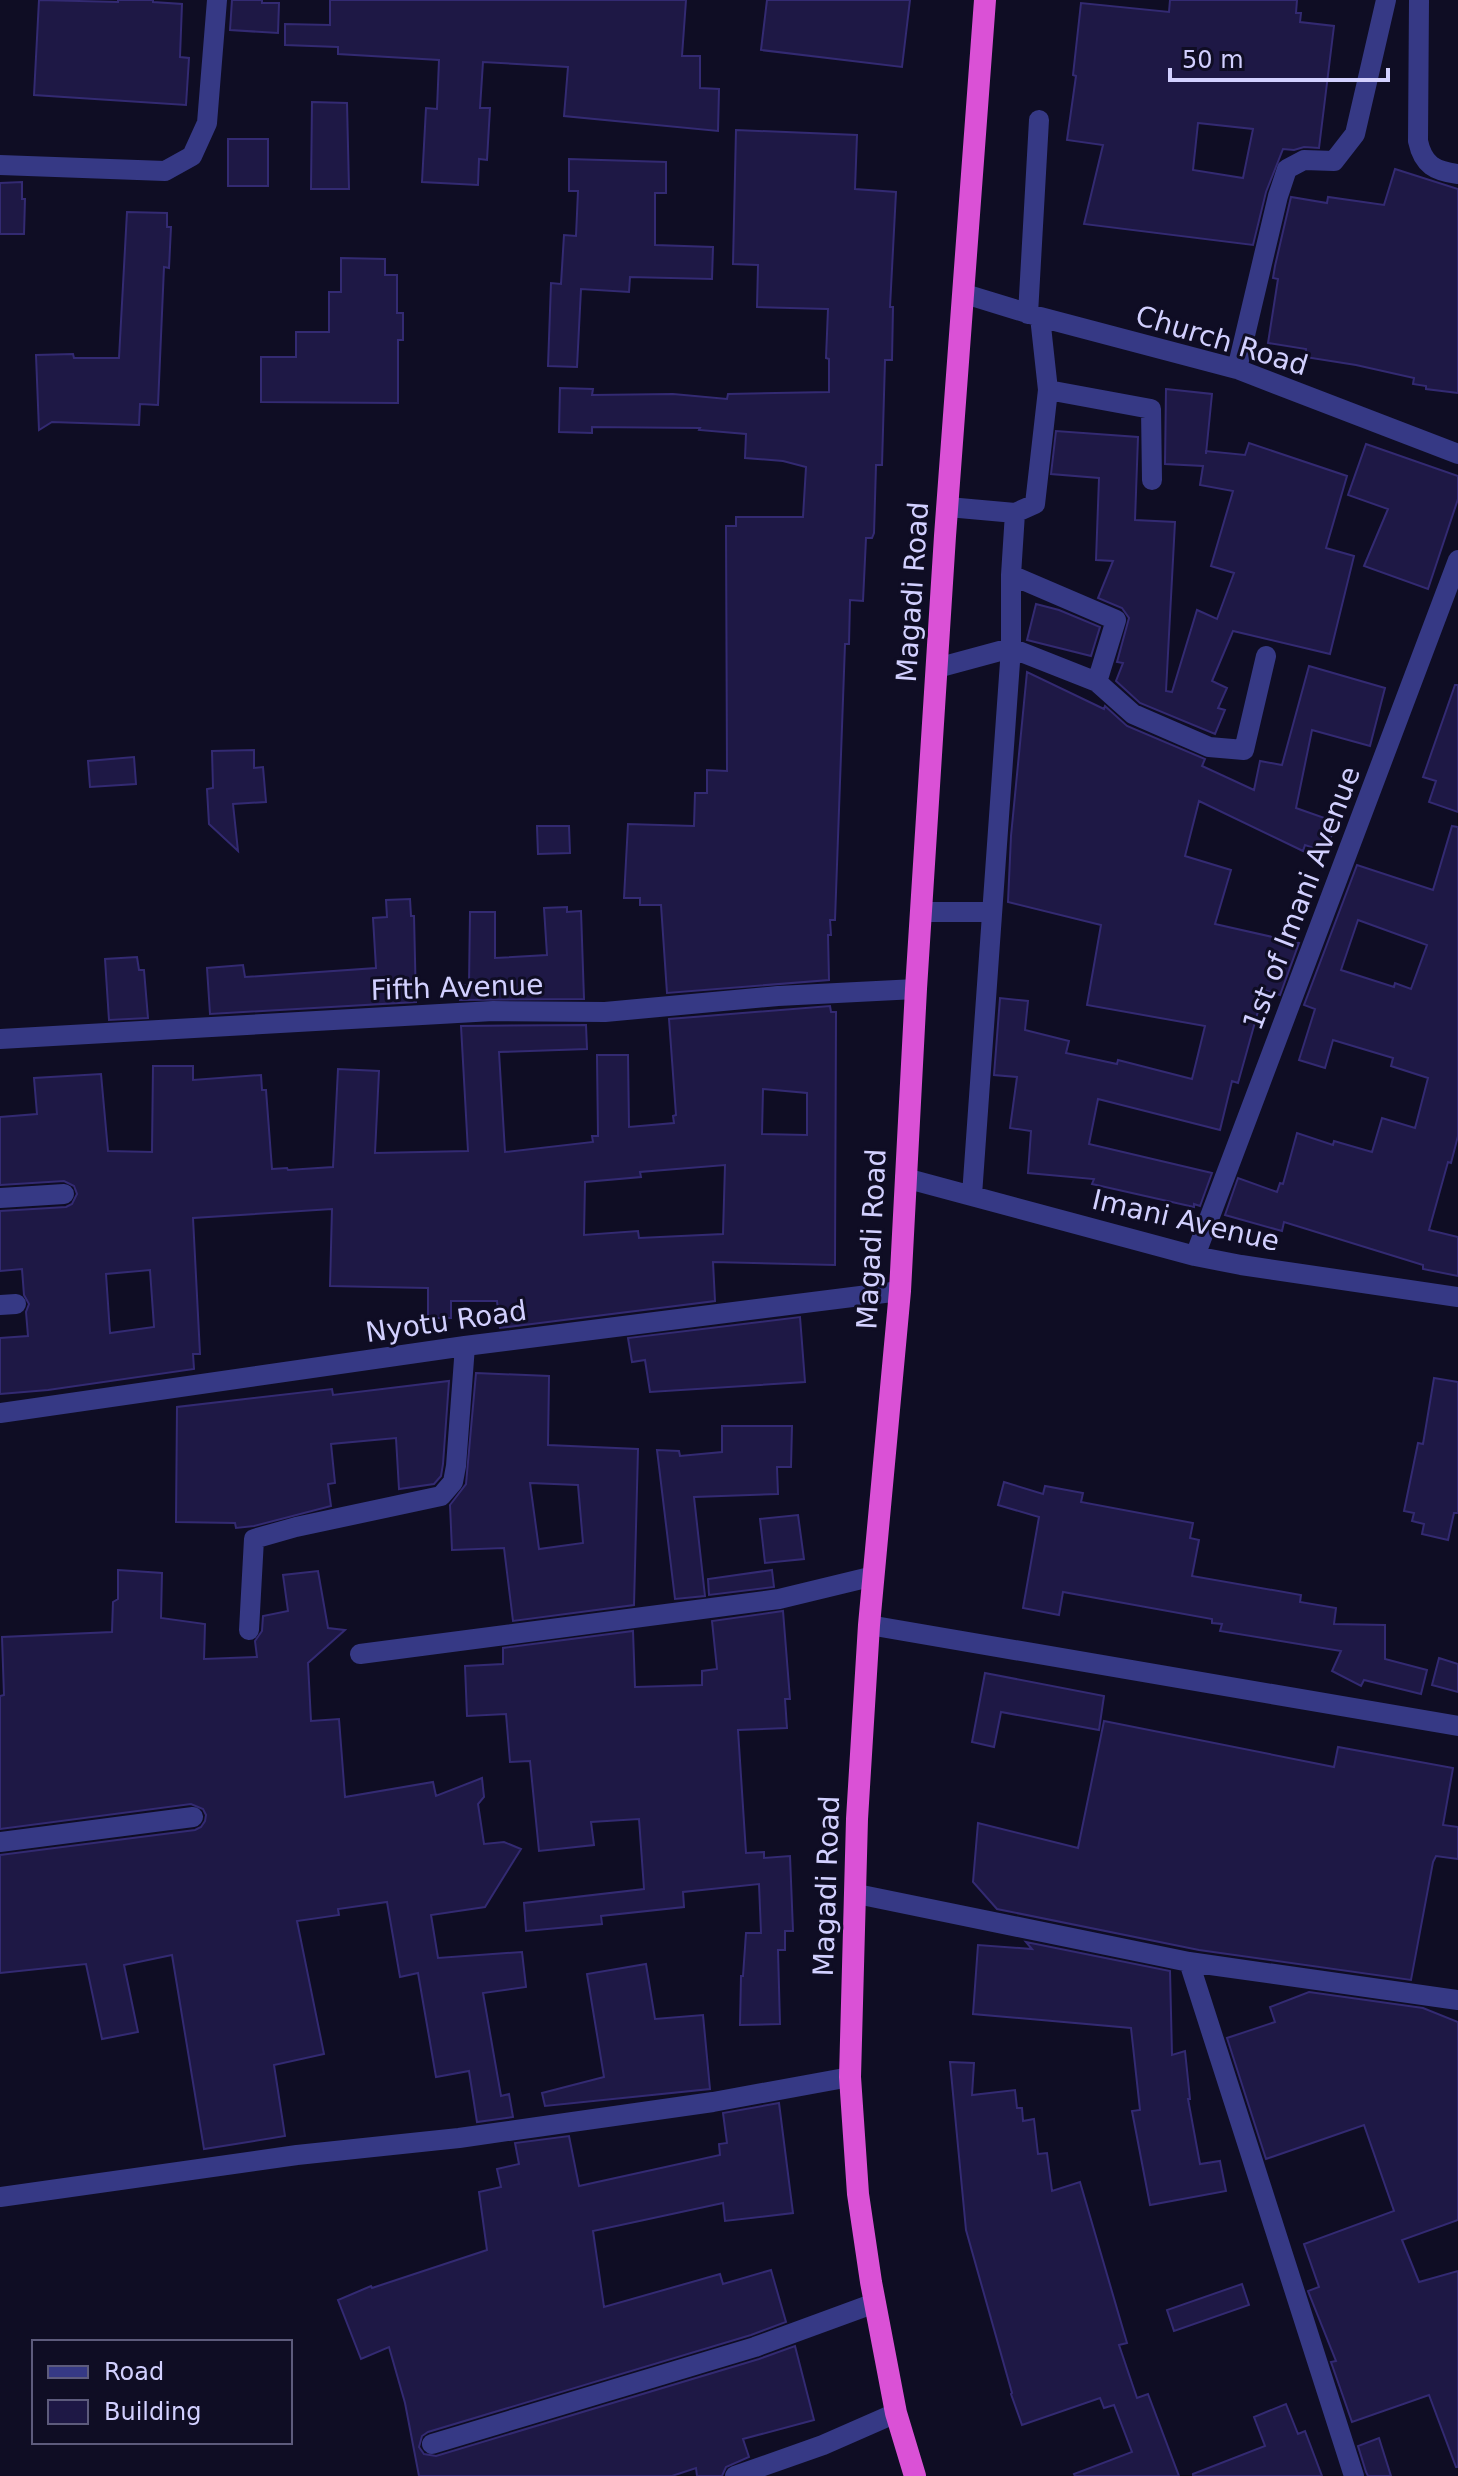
<svg xmlns="http://www.w3.org/2000/svg" width="1458" height="2476" font-family="'DejaVu Sans',sans-serif">
	<style>
		.building { fill: #1e1845; stroke: #332a72; stroke-width: 2; fill-rule: evenodd }
		.lines { fill: none; stroke-linecap: round; stroke-linejoin: round }
		.minor { stroke: #363985; stroke-width: 20 }
		.trunk { stroke: #da51d6; stroke-width: 22 }
		.labels { text-anchor: middle; stroke-width: 6; stroke-linejoin: round; paint-order: stroke }
		.street-label { font-size: 28px; fill: #d2d0ff; stroke: #0f0d24 }
	</style>
	<rect width="100%" height="100%" fill="#0f0d24"/>
	<path class="building" d="M39,0L118,2V0H153V2L182,4L180,57L189,58L186,105L34,95Z
		M232,0H262V3H279L278,33L230,30Z
		M330,0H686L682,56H700V88L719,89L718,131L564,116L568,67L483,62L480,108H490L487,160L479,159L478,185L422,182L426,108L437,109L439,60L338,54V47L285,45V24L330,25Z
		M767,0H910L902,67L761,50Z
		M1170,0H1297L1296,13H1301L1300,22L1334,26L1319,148L1304,147L1294,150L1283,149L1266,192L1253,245L1084,224L1103,145L1067,140L1076,76L1073,75L1081,3L1169,12ZM1198,123L1253,129L1243,178L1193,170Z
		M312,102L347,103L349,189H311Z
		M736,130L857,135L855,189L896,192L890,307H893L892,360H885L882,465H876L874,533L872,538H866L863,601L850,600L849,644H845L835,920H830L831,935H828L829,980L667,993L661,905H640V898H624L628,824L694,826L695,793H707V770L727,771L726,526H736V517H803L806,467L783,461L745,458L746,434L699,430L700,428L592,427V433L559,432L560,388L593,389L592,395L673,394L727,399L728,394L829,392V359L826,358L828,309L757,307L758,265L733,264Z
		M228,139H268V186H228Z
		M569,159L666,162V193H655V245L713,247L712,279L630,277L629,292L581,289L577,367L548,366L551,283L561,284L564,235L576,236L578,191H569Z
		M1395,169L1458,189V393L1426,389V386L1413,384L1414,378L1356,365L1305,357L1306,349L1268,343L1278,279L1273,278L1275,266L1291,197L1327,203L1328,197L1384,205Z
		M22,182V199H25L24,234H0V183Z
		M127,212L167,213V227H171L169,268L164,267L158,405L140,404L139,425L52,422L39,430L36,355L73,354L74,358H119Z
		M341,258L385,259V275H397V313H403V340H398V403L261,402V357H296V332H329V292H341Z
		M1166,389L1212,394L1206,454V451L1245,455L1249,443L1347,476L1326,548L1354,556L1330,654L1233,631L1212,681L1227,688L1218,708L1225,710L1215,734L1140,703L1116,681L1123,663L1117,662L1129,618L1122,608L1098,598L1113,561L1096,560L1099,478L1051,474L1056,431L1138,437L1135,520L1175,522L1166,691L1172,692L1197,610L1217,619L1234,573L1211,566L1233,491L1200,485L1203,466L1165,464Z
		M1366,444L1458,476V499L1428,589L1364,566L1388,509L1348,495Z
		M1036,604L1059,610L1100,627L1091,656L1027,640Z
		M1309,666L1385,688L1370,746L1312,730L1296,808L1336,822L1326,852L1305,845L1303,851L1199,801L1185,856L1231,870L1215,924L1299,943L1280,995L1264,990L1238,1083L1232,1081L1220,1130L1098,1099L1089,1144L1212,1173L1200,1206L1194,1204V1207L1092,1184L1094,1179L1028,1173L1031,1131L1010,1128L1017,1077L994,1075L1000,998L1028,1001L1025,1030L1069,1041L1066,1053L1117,1064L1118,1060L1192,1079L1205,1026L1087,1005L1101,925L1008,902L1011,836L1027,672L1104,709L1105,706L1127,726L1205,759L1202,766L1254,790L1260,761L1282,765Z
		M1455,685H1458V812L1429,802L1436,781L1423,777Z
		M254,750V768L263,767L266,802L233,804L238,851L209,824L207,789L213,788L212,751Z
		M134,757L136,784L90,787L88,761Z
		M537,826H569L570,853L538,854Z
		M1452,826L1458,827V1136L1451,1163L1448,1162L1429,1230L1458,1237V1276L1423,1269V1265L1284,1222L1282,1231L1225,1215L1238,1178L1277,1192L1280,1183L1283,1184L1297,1133L1333,1145L1334,1141L1372,1152L1382,1118L1415,1128L1428,1078L1391,1066L1393,1058L1333,1040L1325,1068L1299,1060L1315,1009L1304,1005L1357,865L1433,890ZM1358,920L1427,945L1411,989L1395,983L1394,987L1341,970Z
		M410,899L411,916H414L416,1002L210,1014L207,968L243,965L245,977L376,968L373,918L387,917L386,900Z
		M567,907V912L581,911L584,999L460,1000L459,985H469L470,912H495V958L547,955L544,908Z
		M137,957L139,970H144L148,1018L109,1020L105,959Z
		M830,1006L831,1012H836L835,1265L713,1262L715,1301L500,1328L497,1301H451V1318H428V1288L330,1286L332,1209L193,1218L200,1354H193L194,1369L48,1390L0,1394V1338L28,1336L26,1312L29,1304L24,1295L22,1269L0,1271V1211L66,1207L72,1204L77,1194L74,1186L64,1181L0,1185V1117L37,1114L34,1078L101,1074L108,1151L152,1152L153,1066H193V1080L261,1075L262,1090H266L272,1169L287,1168L288,1170L333,1167L338,1069L379,1071L375,1153L468,1151L461,1026L586,1025L587,1049L499,1052L505,1152L593,1142L592,1136H598L597,1055H628L629,1127L674,1123L673,1116L676,1115L669,1019ZM763,1089L807,1093V1135L762,1134ZM725,1165L723,1234L639,1238L638,1231L584,1235L585,1182L641,1177L640,1172ZM150,1270L154,1327L110,1333L106,1274Z
		M800,1317L805,1382L650,1392L645,1360L632,1362L628,1338Z
		M476,1373L549,1376L548,1445L638,1449L634,1605L513,1621L504,1548L452,1550L450,1505L466,1484ZM530,1483L578,1485L583,1543L539,1549Z
		M1434,1378L1458,1382V1513H1454L1448,1540L1422,1534L1424,1524L1412,1521L1414,1513L1404,1511L1418,1443L1423,1444Z
		M449,1381L443,1464L441,1476L434,1484L399,1489L396,1438L331,1444L335,1483L328,1484L331,1506L254,1526L236,1528L235,1523L176,1522L177,1407L332,1389L333,1395Z
		M722,1426H792L791,1467H777L778,1494L694,1497L705,1596L675,1599L657,1450L679,1451L680,1456L722,1452Z
		M1004,1482L1043,1494L1045,1486L1083,1493L1081,1502L1193,1523L1190,1538L1199,1540L1192,1576L1301,1595L1300,1602L1336,1608L1334,1624L1385,1625V1659L1427,1670L1421,1694L1364,1680L1361,1686L1332,1671L1341,1651L1220,1631L1222,1624L1212,1623V1619L1063,1592L1059,1615L1023,1608L1039,1517L998,1505Z
		M798,1515L804,1559L765,1563L760,1519Z
		M118,1570L162,1573L161,1618L205,1624L204,1659L257,1657L255,1641L262,1631L263,1616L288,1611L283,1575L318,1571L328,1628L345,1630L308,1663L311,1721L339,1719L345,1797L433,1782L436,1796L482,1778L484,1797L478,1804L484,1844L504,1842L521,1849L485,1907L431,1915L438,1958L522,1952L526,1987L483,1993L501,2096L509,2094L513,2117L477,2122L469,2071L436,2077L418,1973L400,1977L387,1902L338,1909L339,1915L297,1921L324,2054L274,2065L285,2136L204,2149L172,1955L124,1965L138,2032L102,2039L86,1964L0,1973V1855L195,1830L201,1827L205,1821L206,1815L203,1809L191,1804L0,1829V1696L4,1695L2,1637L112,1632L113,1602L118,1599Z
		M772,1570L774,1587L709,1595L708,1579Z
		M783,1611L790,1699H785L787,1728L738,1730L746,1853L764,1852V1858L790,1856L793,1931H785V1950H778L780,2024L740,2025L741,1976H743L746,1933H761L759,1884L683,1892L684,1907L601,1916L602,1924L526,1931L524,1903L644,1889L639,1819L591,1822L594,1845L539,1851L530,1761L510,1762L506,1714L467,1716L465,1666L503,1664V1648L633,1631L635,1687L702,1685V1671L717,1669L712,1621Z
		M1439,1658L1458,1664V1692L1432,1685Z
		M985,1673L1104,1696L1099,1730L1001,1712L994,1747L972,1742Z
		M1104,1721L1334,1767L1338,1747L1453,1768L1443,1825L1458,1827V1859L1436,1856L1433,1862L1411,1980L1199,1950L997,1909L973,1882L978,1823L1078,1848Z
		M1026,1942L1170,1971L1172,2055L1185,2051L1190,2099H1188L1200,2164L1220,2161L1226,2191L1150,2205L1132,2111L1140,2110L1131,2028L973,2014L978,1945L1032,1949Z
		M646,1964L655,2019L703,2015L710,2089L545,2106L542,2093L604,2077L587,1974Z
		M1309,1992L1423,2008L1458,2022V2220L1402,2240L1419,2282L1458,2271V2467H1456L1429,2395L1352,2422L1331,2362L1336,2361L1308,2291L1319,2287L1304,2244L1394,2211L1364,2125L1266,2159L1227,2038L1275,2022L1270,2007Z
		M950,2062L974,2063L972,2095L1015,2090L1017,2108H1022L1023,2121L1034,2119L1038,2154L1047,2153L1052,2191L1080,2182L1127,2343L1119,2345L1137,2398L1148,2394L1179,2476H1075L1074,2474L1132,2452L1114,2405L1104,2408L1100,2398L1022,2425L1011,2394L1012,2393L966,2230Z
		M779,2103L793,2213L725,2221L723,2203L593,2231L604,2307L720,2274L723,2284L771,2270L786,2322L751,2335L428,2432L422,2436L419,2447L424,2454L436,2456L759,2359L795,2346L814,2420L743,2439L749,2457L726,2467L722,2476H697L696,2468L672,2476H419L405,2403L389,2347L361,2359L338,2300L371,2286L372,2288L487,2250L479,2192L501,2187L497,2169L519,2164L515,2143L569,2136L579,2186L720,2155L719,2144L727,2143L723,2113Z
		M1242,2284L1249,2305L1174,2331L1167,2310Z
		M1286,2404L1298,2434L1305,2431L1322,2476H1193V2474L1265,2446L1254,2417Z
		M1379,2438L1391,2476H1368L1366,2472L1358,2446Z"/>
	<g class="lines">
		<path class="minor" d="M1419,0L1418,141C1423,165 1435,171 1458,174
			M0,165L165,171L192,156L207,123L217,0
			M965,294L1040,317L1237,369L1458,454
			M1028,314L1039,120
			M1237,369L1278,196L1287,169L1304,160L1334,161L1355,134L1386,0
			M1048,390L1151,409L1152,480
			M948,507L1015,513L1011,575V648L972,1195
			M1015,513L1035,504L1048,390L1040,317
			M937,668L1011,648L1097,682L1116,620L1011,575
			M1097,682L1133,714L1209,747L1244,750L1266,656
			M921,912H992
			M0,1039L493,1011L605,1012L778,996L916,989
			M905,1178L1195,1256L1241,1265L1458,1297
			M0,1198L64,1194
			M1195,1256L1458,560
			M0,1305L16,1304
			M0,1413L465,1346L900,1291
			M869,1625L1458,1726
			M249,1630L254,1539L296,1527L441,1496L453,1482L456,1466L465,1346
			M360,1654L779,1599L874,1576
			M0,1842L193,1817
			M857,1894L1189,1962L1458,2000
			M1189,1962L1354,2476
			M0,2197L297,2155L459,2138L713,2102L850,2077
			M432,2444L755,2347L875,2303
			M735,2476L823,2445L896,2413"/>
		<path class="trunk" d="M915,2476L896,2413L871,2282L858,2194L850,2077L857,1819L869,1625L900,1291L916,989L945,536L985,0"/>
	</g>
	<g class="labels">
		<g class="street-label">
			<text transform="translate(1222 340) rotate(17)" y="10">Church Road</text>
			<text transform="translate(912 592) rotate(-86)" y="10">Magadi Road</text>
			<text transform="translate(1301 898) rotate(-69)" y="10">1st of Imani Avenue</text>
			<text transform="translate(457 987) rotate(-2)" y="10">Fifth Avenue</text>
			<text transform="translate(1186 1220) rotate(13)" y="10">Imani Avenue</text>
			<text transform="translate(871 1239) rotate(-87)" y="10">Magadi Road</text>
			<text transform="translate(446 1321) rotate(-8)" y="10">Nyotu Road</text>
			<text transform="translate(826 1886) rotate(-88)" y="10">Magadi Road</text>
		</g>
	</g>
	<rect x="32" y="2340" width="260" height="104" fill="#0f0d24" stroke="#5d5b7c" stroke-width="2"/>
	<rect x="48" y="2366" width="40" height="12" fill="#363985" stroke="#5d5b7c" stroke-width="2"/>
	<text x="104" y="2380" font-size="24" fill="#d2d0ff">Road</text>
	<rect x="48" y="2400" width="40" height="24" fill="#1e1845" stroke="#5d5b7c" stroke-width="2"/>
	<text x="104" y="2420" font-size="24" fill="#d2d0ff">Building</text>
	<path d="M1170 68v12h218v-12" fill="none" stroke="#d2d0ff" stroke-width="4"/>
	<text x="1182" y="68" font-size="24" fill="#d2d0ff" stroke="#0f0d24" stroke-width="6" paint-order="stroke">50 m</text>
</svg>
